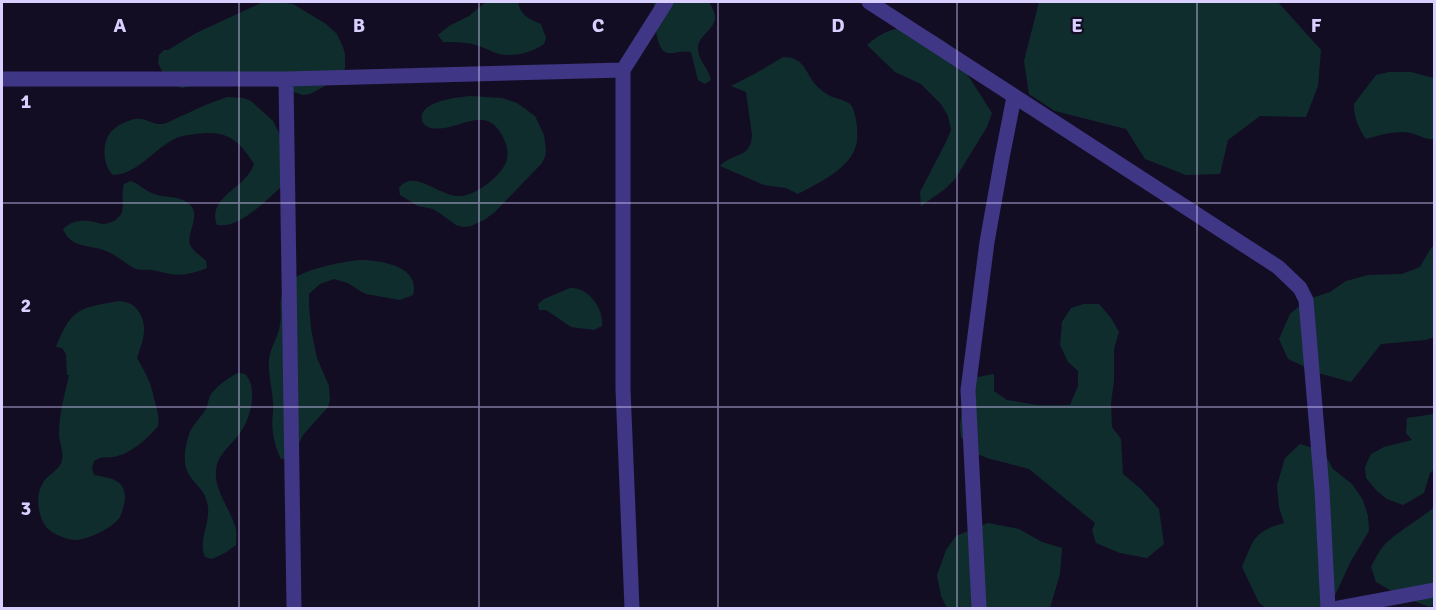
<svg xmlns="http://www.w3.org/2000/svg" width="1436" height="610" font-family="Signika,sans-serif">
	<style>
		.green { fill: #102d2e }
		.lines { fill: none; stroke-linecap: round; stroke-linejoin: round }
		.minor { stroke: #3f3685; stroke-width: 15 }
		.grid { fill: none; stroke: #d9d0ff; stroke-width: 1.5; stroke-opacity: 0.55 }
		.grid-label { font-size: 20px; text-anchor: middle; font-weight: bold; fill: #d9d0ff; stroke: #130d24; stroke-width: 4.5; stroke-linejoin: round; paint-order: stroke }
	</style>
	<rect width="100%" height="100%" fill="#130d24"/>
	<path class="green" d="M263,2H278L293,4L326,24L337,34L343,47L345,54V68L342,75L336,80L310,94L303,95L274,86L213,81L182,88L175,86L164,75L158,63L159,55L164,50H168L196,33Z
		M486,2H518C521,16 529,19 541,24L546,38L544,44C531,53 515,57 499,54C491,52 484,47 476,45C466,42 455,42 443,42L438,35L449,26L469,16Z
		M656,2H709C711,5 714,11 715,15C717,29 697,35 698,49C698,60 709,69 711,80L705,84L698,80L691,52C683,50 675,54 667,53C655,50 654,14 654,3Z
		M1039,2H1278L1321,50L1318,86L1306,117L1260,116L1228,140L1220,174L1186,175L1145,159L1126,129L1055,111L1029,94L1024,61Z
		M905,27L931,33L944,41L951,52L960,63L992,113L987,127L955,179L945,189L921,206L920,192L946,142L951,130L948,116L941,104L921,84L895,72L867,45C879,34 889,30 905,27Z
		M783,57C807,57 805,76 819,88C822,91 827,94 830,96C837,99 846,100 851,105C855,111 856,120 857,127C857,133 858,139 856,145C851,168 817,184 798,194L786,188L764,185L720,166C733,152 751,159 752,135L746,92L731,86L758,72Z
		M1389,72H1411L1434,78V139C1426,140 1419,135 1411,133C1396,130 1381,135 1366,139C1358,127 1354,118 1354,104L1376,75Z
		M471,96L502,98L517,103L535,116L544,135L546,150L545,157L542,163L495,212L484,220L471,226L463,227L456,225L438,212L433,209L418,206L400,195L399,188C414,167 440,198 461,196C470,195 479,190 486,185C493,180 500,173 505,165C509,157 508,148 504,139C486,100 459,133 431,128C427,127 422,124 422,119C419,101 459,97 471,96Z
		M227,97L243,98L251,101L273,121L283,141V185C268,199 239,229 217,225C206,197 247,188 254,164C238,139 227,130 196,134C186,135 178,136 169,142C151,153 136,174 113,175C102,165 101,139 114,129C118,125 129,120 135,119C144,117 153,125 162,124C169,123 177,117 184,115C198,108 212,102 227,97Z
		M131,181C139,184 144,190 152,193C164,199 183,194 192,207C200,220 183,238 192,248C196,253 202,257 206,261L207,268C195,273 183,276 170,274C164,273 158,271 152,270C146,269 140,271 134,268C124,263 117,255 106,251C89,244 71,249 63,229C70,222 79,220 89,221C94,221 98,224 103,224C110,224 120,219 122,212C124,203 121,193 124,184Z
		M1434,246V337L1426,340L1381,344L1351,382L1318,373L1288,359L1279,339L1290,314L1306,300L1330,292L1346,281L1368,275L1402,274L1420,267L1431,248Z
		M359,260C380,260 421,266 413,295L400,300L366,294L360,291L348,283L334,279L320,284L309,294V306L311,329L317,358L329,386L330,400L328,407L303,435L294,454L293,460L281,459C277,451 274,442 273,433C271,422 274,411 273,401C272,388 268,373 269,360C270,348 278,338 280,325C283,306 275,299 290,282C302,269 342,262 359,260Z
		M570,288C588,287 604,308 602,326L594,330L571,327L546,310H539L538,304L544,299Z
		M119,301C128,302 134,304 139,312C149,328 142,342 137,358C145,372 151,382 154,398C156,408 160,415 158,426C147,439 131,454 113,457C105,458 101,456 94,461L92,468L94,475C100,476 114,478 119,483C125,488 126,496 124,504C123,508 122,513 120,517C113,528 89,539 76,540C67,540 53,534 47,528C37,516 35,494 44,481C49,474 61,469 62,460C64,452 59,442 59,433C59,413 65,394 69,375H67L66,354L62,348L56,347C72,308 79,308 119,301Z
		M1084,304H1099L1111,318L1119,332L1114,349V381L1111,403L1112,427L1121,439L1123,474L1141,489L1159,509L1164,544L1147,558L1120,553L1096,543L1092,530L1095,523L1029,469L987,458L971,451L961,437L960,425L963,403L972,378L994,374V391L1007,400L1037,405H1070L1078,386V371L1068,362L1060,345L1062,322L1071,308Z
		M238,373L245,374C258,387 251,416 242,430C235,442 221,451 217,464C211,487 229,506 235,526C237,532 236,538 236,545L225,553L212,559L205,557C198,540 210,524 208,507C206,487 191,484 186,468C183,458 186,442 190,432C194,423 201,417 206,409C208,405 208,400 210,396C215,387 229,377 238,373Z
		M1434,414V470L1430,473L1424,493L1403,505L1387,499L1377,491L1366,478L1365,467L1371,454L1384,447L1412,440L1406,433L1407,418Z
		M1300,444L1323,451L1333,469L1352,484L1363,500L1368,516L1369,531L1351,561L1329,608H1266L1259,603L1242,567C1254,539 1253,532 1284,523L1279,507L1277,485L1285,458Z
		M1434,507V605L1430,607L1400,596L1376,582L1371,567C1374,561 1377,555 1381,549C1392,534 1419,521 1434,507Z
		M988,523L1019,529L1042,542L1062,548L1060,574L1050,608H947L941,596L937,575L946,550L956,536Z"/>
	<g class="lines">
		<path class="minor" d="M869,2L1278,267L1300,288L1306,300L1322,490L1328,608
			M2,79H286L623,70
			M286,79L294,608
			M632,608L623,389V70L666,2
			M979,608L968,390L987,242L1002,158L1014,97
			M1338,608L1434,590"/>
	</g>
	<path class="grid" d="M239,2V608M479,2V608M718,2V608M957,2V608M1197,2V608M2,203H1434M2,407H1434"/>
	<g class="grid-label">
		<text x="120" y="32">A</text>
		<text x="359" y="32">B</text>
		<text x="598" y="32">C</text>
		<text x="838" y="32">D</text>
		<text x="1077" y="32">E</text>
		<text x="1316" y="32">F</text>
		<text x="26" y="108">1</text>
		<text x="26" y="312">2</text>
		<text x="26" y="515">3</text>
	</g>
	<rect width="1436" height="610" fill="none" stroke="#d9d0ff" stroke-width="6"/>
</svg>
